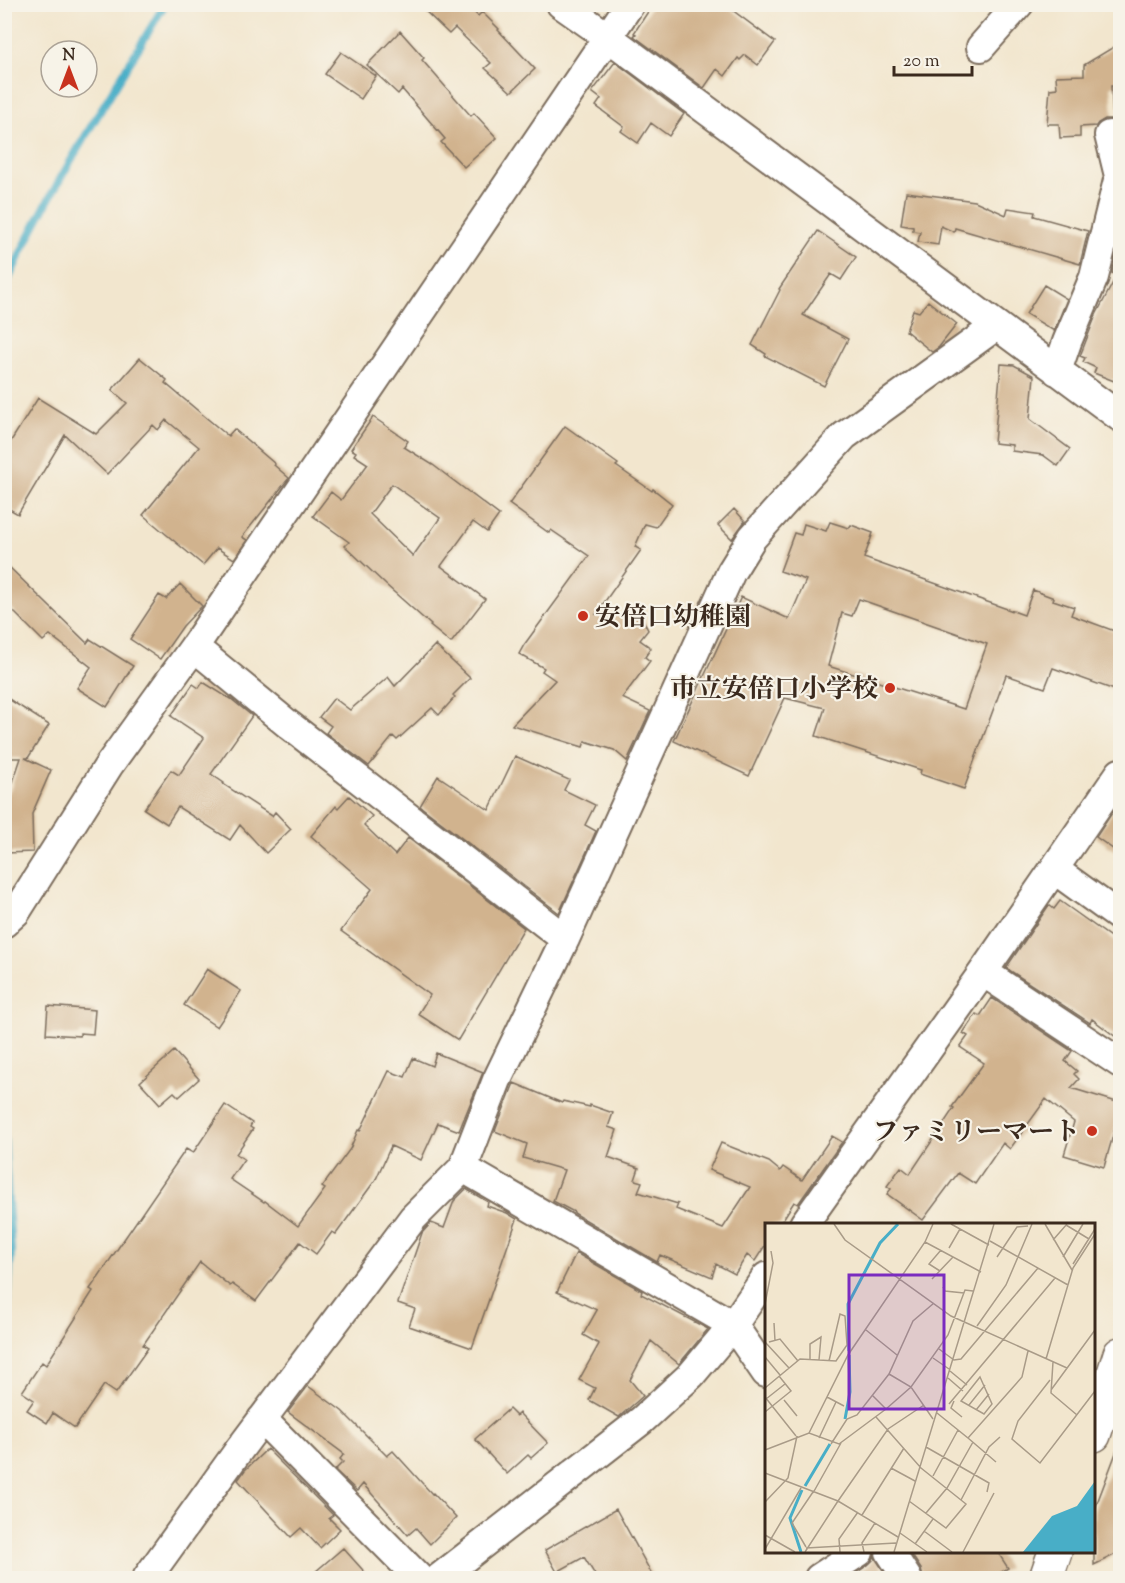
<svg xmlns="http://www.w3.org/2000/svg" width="1125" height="1583" font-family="'Sorts Mill Goudy','Noto Serif JP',serif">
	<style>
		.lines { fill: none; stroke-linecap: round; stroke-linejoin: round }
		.stream { stroke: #48aec7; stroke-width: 8 }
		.building { fill: #d1b38e; fill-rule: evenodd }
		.street-casing { stroke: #7b6c5c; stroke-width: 32 }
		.primary-casing { stroke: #7b6c5c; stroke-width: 36 }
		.street { stroke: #fff; stroke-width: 28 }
		.primary { stroke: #fff; stroke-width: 33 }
		.poi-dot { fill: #c8321e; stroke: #f7f3e8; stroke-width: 2 }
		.labels { text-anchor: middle; stroke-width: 4.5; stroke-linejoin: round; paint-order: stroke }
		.poi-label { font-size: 26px; font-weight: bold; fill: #3b2a1e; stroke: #f7f3e8; text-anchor: end }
		.inset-river { fill: none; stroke: #48aec7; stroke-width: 3 }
		.inset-road { fill: none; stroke: #a99b88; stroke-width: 1.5 }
		.view { fill: #7b2cbf; fill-opacity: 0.15; stroke: #7b2cbf; stroke-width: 3 }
		.inset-edge { fill: none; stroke: #3b2a1e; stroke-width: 3 }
	</style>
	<rect width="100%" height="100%" fill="#f7f3e8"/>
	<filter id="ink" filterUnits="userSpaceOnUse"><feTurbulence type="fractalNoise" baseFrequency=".0167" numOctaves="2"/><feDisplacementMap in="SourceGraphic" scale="12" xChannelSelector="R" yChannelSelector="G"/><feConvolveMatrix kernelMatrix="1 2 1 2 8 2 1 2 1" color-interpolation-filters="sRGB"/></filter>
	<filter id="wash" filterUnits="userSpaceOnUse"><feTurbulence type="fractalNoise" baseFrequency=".008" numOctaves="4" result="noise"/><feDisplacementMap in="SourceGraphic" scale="24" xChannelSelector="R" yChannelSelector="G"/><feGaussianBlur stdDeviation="1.35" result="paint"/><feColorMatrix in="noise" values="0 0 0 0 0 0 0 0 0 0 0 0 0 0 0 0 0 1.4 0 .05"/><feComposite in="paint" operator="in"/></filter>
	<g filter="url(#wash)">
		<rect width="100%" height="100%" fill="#f2e6ce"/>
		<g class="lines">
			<path class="stream" d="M4,289C48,190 110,97 165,4
				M4,1138L11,1250L4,1356"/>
		</g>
		<g id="blocks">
			<path class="building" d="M418,4H465L478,16L482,12L499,29L498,30L535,69L511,92L485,68L491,63L455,28L449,34Z
				M653,4H724L775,42L758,65L745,55L740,60L738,58L725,76L717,69L704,88L634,36L636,34L634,33Z
				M400,31L424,58L422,60L471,116L474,113L497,138L464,167L441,142L445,139L402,89L398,94L367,65Z
				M1120,43V86H1111L1113,119H1105L1098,123L1096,126L1080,127V137L1060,138L1059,124H1047L1050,89L1057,88L1056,76L1084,75V65Z
				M341,52L376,76L361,99L325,74Z
				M615,62L684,114L669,136L651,123L638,143L621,131L624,127L596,106L601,99L592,92Z
				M906,192L975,201L1006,215L1008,208L1035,212L1034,216L1088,231L1080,264L955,228L954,232L941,226L938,245L918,242L920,232L913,231V227L901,225Z
				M818,231L856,257L841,280L831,274L803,315L848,339L824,386L765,356L766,354L752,345L780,290L779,289Z
				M1120,239V368L1114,381L1094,373L1096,368L1083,362L1085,358L1080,356L1096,315L1117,275L1112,273Z
				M1044,285L1067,299L1054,331L1026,314Z
				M928,301L957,324L939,347L932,352L906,331L913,310L919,312Z
				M140,358L167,380L165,383L228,436L234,429L275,464L274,465L289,478L242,537L247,540L234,559L217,548L203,565L143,515L199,447L166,420L158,430L153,425L107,474L65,435L18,514L4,506V452L38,398L96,434L127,403L112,390Z
				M1001,364L1014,365L1034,376L1030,419L1070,449L1058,466L1043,455L1012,451V445L994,443Z
				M373,417L408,441L404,447L433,465L499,515L487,532L473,522L441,566L485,599L451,643L430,626L431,625L386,585L345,546L349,542L313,516L331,492L341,500L368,464L354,455L356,452L351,449ZM392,484L440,518L413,556L370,514Z
				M565,426L618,464L616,466L652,491L653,489L672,504L656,527L645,524L635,547L641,550L596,614L636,616L643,620L648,630L640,640L651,648L645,657L650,661L622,698L650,711L627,761L614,750L585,741L583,747L512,725L555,680L542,671L544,668L519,654L524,645L589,556L551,530L549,533L509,504Z
				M734,509L745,521L732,539L718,525Z
				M830,522L849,528L851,525L873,533L864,558L1024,615L1033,590L1054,598L1053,600L1074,607L1071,615L1120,633V692L1053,668L1045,688L1006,675L964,789L920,774L921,770L816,736L825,708L785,698L749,776L674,741L741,597L789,619L806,580L780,571L794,533L801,535L804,524L826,531ZM859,599L987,644L964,709L828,666L842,613L852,616Z
				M4,562L87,643L90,639L133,666L107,707L77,688L91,667L50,635L43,641L4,602Z
				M180,584L202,606L183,626L160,659L130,639L159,595L166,599Z
				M435,645L470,678L453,695L455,697L439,715L432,708L397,740L393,736L369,766L326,733L331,726L319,717L334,698L350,710L388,677L395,686Z
				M203,682L230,699V698L252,716L211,774L224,783L223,784L272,816L275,812L291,829L266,853L240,825L230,840L178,807L167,824L144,809L171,770L179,775L204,738L171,716L193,684L199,688Z
				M4,696L49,725L28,758H25L51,770L32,814L33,852L5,853L4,802L11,788L21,758H4Z
				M515,756L569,780L564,790L595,805L585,825L596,831L559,913L420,806L438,776L489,810Z
				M349,796L372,816L364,825L395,855L408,838L524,928L458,1040L418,1014L430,995L341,931L372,889L311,836L336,806L338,808Z
				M1120,801V854L1096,837Z
				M1060,901L1120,944V1040L1092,1019L1090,1023L1006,968L1049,905L1054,909Z
				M207,969L241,991L217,1027L184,1005Z
				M992,998L1072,1051L1065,1061L1077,1071L1074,1074L1079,1079L1071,1088L1120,1103V1111L1104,1167L1064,1155L1074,1122L1046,1099L1010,1149L1003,1143L975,1184L958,1173L923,1220L887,1194L891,1189L887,1186L901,1167L910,1174L954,1108L952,1107L984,1063L960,1047L968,1036L963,1033L976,1014L980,1016Z
				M48,1006L95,1010L93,1034L80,1033V1036L46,1034Z
				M174,1051L199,1079L179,1097L174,1092L160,1104L140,1082Z
				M436,1053L483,1072L459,1131L438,1123L421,1160L391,1146L376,1179L336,1234L332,1232L316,1254L300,1242L256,1301L232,1284L230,1286L200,1262L143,1345L148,1348L116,1393L104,1385L75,1428L53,1413L47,1423L27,1410L34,1400L22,1392L42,1362L46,1365L93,1291L90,1289L186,1149L193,1153L225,1105L252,1123L250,1127L253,1129L236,1154L244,1159L230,1179L264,1202L265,1201L298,1226L325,1189L322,1187L350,1149L358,1130L360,1131L389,1071L405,1077L413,1058L432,1066Z
				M514,1083L562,1103L563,1101L590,1107V1105L613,1113L608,1127L617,1130L608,1157L639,1168L635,1180L642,1182L638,1192L678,1204L676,1209L723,1228L750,1187L709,1170L721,1143L769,1162L780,1171L783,1167L802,1180L832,1136L842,1142L798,1204L794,1202L780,1224H766V1244L755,1261L747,1255L735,1274L716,1264L712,1277L660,1255L657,1262L574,1213V1212L553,1201L564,1170L523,1158L527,1144L495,1131Z
				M466,1189L488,1202L487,1206L507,1213L517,1219L472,1348L409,1326L415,1309L398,1303L422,1233L431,1223L444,1228L454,1201Z
				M576,1253L642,1291L641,1294L708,1329L679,1364L651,1341L630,1380L643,1396L619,1417L589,1400L595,1388L579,1380L599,1344L583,1335L597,1310L557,1292Z
				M308,1386L342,1411L387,1456L393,1451L432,1494L433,1493L456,1518L430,1544L416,1528L408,1535L363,1484L357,1491L335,1470L343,1462L340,1459L344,1454L288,1412Z
				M509,1409L516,1416L519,1413L548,1443L531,1458L528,1455L507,1474L475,1439Z
				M1119,1445H1120V1552L1094,1565V1511Z
				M267,1449L333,1515L329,1518L340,1529L320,1548L301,1528L291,1537L238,1480L245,1470Z
				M616,1509L654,1578H597L584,1557L557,1572L545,1550Z
				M343,1548L370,1578H308Z
				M909,1551H997L1008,1568L992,1578H923L921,1569Z
				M874,1556L888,1578H849L868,1565L873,1560Z"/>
		</g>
	</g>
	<g filter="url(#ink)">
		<use href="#blocks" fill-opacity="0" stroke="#7b6c5c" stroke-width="1.5"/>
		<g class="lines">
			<g class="street-casing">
				<path id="street" d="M561,4L608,37L1120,417
					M981,47L1019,4
					M1109,135L1119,176L1120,178
					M1057,371L1067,342L1094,277L1119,176
					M194,647L289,725L565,939
					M1055,870L1120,917
					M4,923L16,912L109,765L194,647L630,4
					M983,972L1120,1063
					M463,1168L733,1325L766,1373
					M804,1224L983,972L1120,773
					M262,1419L419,1578
					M890,1552L907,1578
					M147,1578L239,1450L413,1218L463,1168L497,1080L565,939L731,572L752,538L844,436L996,326
					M439,1578L642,1420L691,1375L733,1325L766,1277
					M819,1578L859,1552"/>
			</g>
			<g class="primary-casing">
				<path id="primary" d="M1094,1435L1120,1354
					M1046,1578L1055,1552"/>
			</g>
			<use href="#street" class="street"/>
			<use href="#primary" class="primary"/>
		</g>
	</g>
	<g class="poi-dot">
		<circle cx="583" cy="616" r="6"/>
		<circle cx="890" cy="688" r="6"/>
		<circle cx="1092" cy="1131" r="6"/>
	</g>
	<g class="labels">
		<g class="poi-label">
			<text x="595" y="625" text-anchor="start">安倍口幼稚園</text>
			<text x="878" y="697">市立安倍口小学校</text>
			<text x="1080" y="1140">ファミリーマート</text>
		</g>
	</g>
	<g transform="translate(765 1223)">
		<rect width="330" height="330" fill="#f2e6ce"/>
		<path d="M330,258V329H258L287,293L312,283Z" fill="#48aec7"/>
		<path class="inset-river" d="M84,128L83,81L115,20L133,1M80,196L85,169L84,132M40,263L65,221M36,329L25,295L37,267"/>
		<path class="inset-road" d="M69,1L80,17L186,93L302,145M186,1L224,22M280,1L307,47M301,2L324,16M288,17L302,1M225,18L303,62M160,19L216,49M184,25L195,6M232,34L252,4L263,3M298,34L318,1M308,41L330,6M175,48L164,41L176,27M167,56L188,34M178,64L180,68L199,70M0,81L8,40L6,28M9,100L10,118M212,103L241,62L267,1M101,107L132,132M0,119L24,145M4,119L15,116L33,138M174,126L189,137L196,136L273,45M0,134L15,152M168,135L184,146M281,136L308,45L330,11M45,137V121L56,114L54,137M288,139L286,170L312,192M185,148L202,162M124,151L146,164L168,196M215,154L227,181L219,191L196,178ZM183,155L198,168M285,157L253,198L247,216L275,240L330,168M0,165L35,136L54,137L71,138L82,122L80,93L75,91L64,138M286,167L330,107M107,172L121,186M0,174L31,213M62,174L79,183M1,176L20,161M19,177L32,193M189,178L186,185L197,194M184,181L290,55M204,182L220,162M211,187L224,171M0,189L26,168L14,153M172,190L203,215L257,154L263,128M111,194L156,245L201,281L181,305L144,278M44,210L83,132L160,19L168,1M54,215L71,179M203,215L231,239M66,221L82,196L92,192L124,151L148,98L169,80M161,224L224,260L222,269M0,227L44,210L74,221L121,186L146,164L183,112L200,67L208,68M126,245L150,258M0,250L73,278L133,314M168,253L193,207M48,270L76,220M196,277L224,224L235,214M73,278L123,206L159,182M0,279L23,255L32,213M161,290L182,265L208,219M97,292L139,225M159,308L187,329M135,310L162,329M0,312L30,329M150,321L168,296M41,324L27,300L48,269M41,325L131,320M0,326L36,265M40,329L73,278M75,329L74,316L93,289M99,329L97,320L110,300M129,329L229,1M198,329L229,270"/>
		<path class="view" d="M84,52H179V186H84Z"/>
		<rect width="330" height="330" class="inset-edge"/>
	</g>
	<rect width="1125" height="1583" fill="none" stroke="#f7f3e8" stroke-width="24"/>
	<g transform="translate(69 69)"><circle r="28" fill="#f7f3e8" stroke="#aca397" stroke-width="1.5"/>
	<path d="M0-4.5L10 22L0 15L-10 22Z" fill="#c8321e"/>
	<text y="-9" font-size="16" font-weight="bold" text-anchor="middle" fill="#3b2a1e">N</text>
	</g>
	<path d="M894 66v9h78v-9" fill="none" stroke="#3b2a1e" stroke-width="3"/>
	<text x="903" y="66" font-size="18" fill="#3b2a1e" stroke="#f7f3e8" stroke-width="4.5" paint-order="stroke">20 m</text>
</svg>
